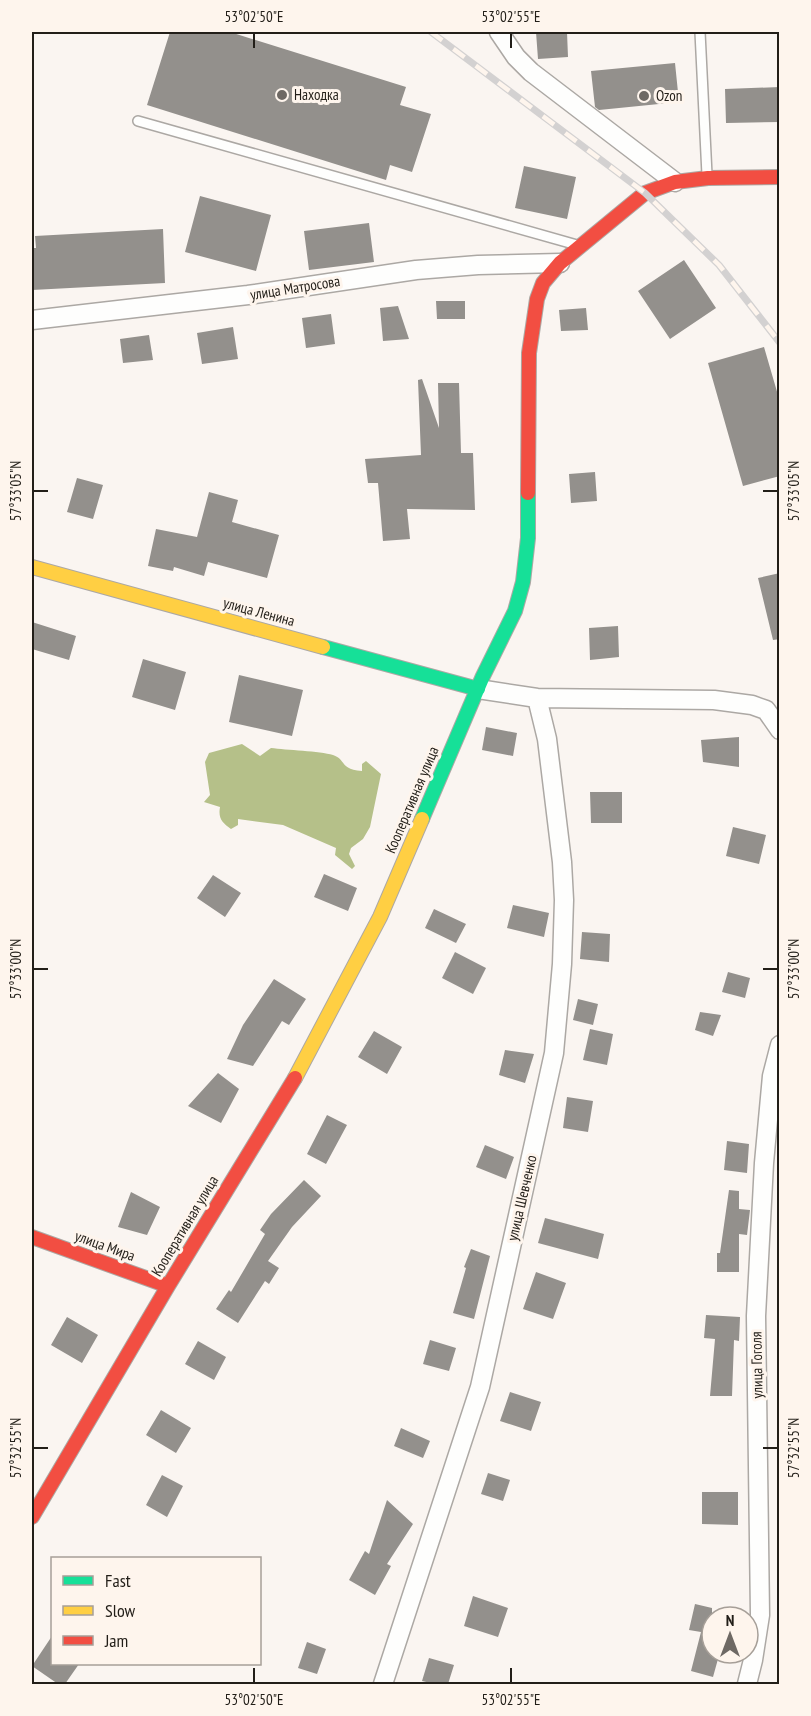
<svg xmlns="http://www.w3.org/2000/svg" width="811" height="1716" font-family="'PT Sans Narrow',sans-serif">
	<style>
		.water { fill: #b5c089 }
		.building { fill: #93908c }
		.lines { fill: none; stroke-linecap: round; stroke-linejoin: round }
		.lane-casing { stroke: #aca8a4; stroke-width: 12 }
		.street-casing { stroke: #aca8a4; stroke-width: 21 }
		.fast-casing { stroke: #aca8a4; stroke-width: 16 }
		.slow-casing { stroke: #aca8a4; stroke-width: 16 }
		.jam-casing { stroke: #aca8a4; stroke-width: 16 }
		.lane { stroke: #fefefd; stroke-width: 9 }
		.street { stroke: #fefefd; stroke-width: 18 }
		.fast { stroke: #16e098; stroke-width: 14 }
		.slow { stroke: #ffcf43; stroke-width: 14 }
		.jam { stroke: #f24e42; stroke-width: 14 }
		.rail-casing { stroke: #d3d1d1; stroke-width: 7 }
		.rail { stroke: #fef5ed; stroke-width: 4.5; stroke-dasharray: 14; stroke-linecap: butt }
		.ticks { fill: none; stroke: #221e18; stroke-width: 2 }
		.poi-dot { fill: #6e6964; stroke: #fef5ed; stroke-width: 2 }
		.labels { text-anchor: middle; stroke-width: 6; stroke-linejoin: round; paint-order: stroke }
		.poi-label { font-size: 15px; fill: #221e18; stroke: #fef5ed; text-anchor: start }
		.street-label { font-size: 15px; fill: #221e18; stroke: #fef5ed }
		.neatline { fill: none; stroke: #221e18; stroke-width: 2 }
		.ticks-label { font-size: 15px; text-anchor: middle; fill: #221e18 }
	</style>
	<rect width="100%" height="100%" fill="#faf5f1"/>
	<path class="water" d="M242,744L260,756L271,748C286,750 320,751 333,755C347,760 339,769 362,771V764L366,761L381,774L370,827L363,839L351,848L349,854L355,866L352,869L335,855L336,848L283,825L238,819V825L231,829C222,823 218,818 220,807L204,802L210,795L205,762L209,753Z"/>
	<path class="building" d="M170,32H230L406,87L400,105L431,114L412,172L390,165L386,180L147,105Z
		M536,32H567L568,57L538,59Z
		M675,63L679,102L599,110L595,107L591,71Z
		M780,87V122L726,123L725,89Z
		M524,166L576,177L567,219L515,208Z
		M200,196L271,215L256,271L185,252Z
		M369,223L374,262L309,270L304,231Z
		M163,229L165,283L32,290V248H36L35,236Z
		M684,260L716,308L670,339L638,291Z
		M436,301H465V319H437Z
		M398,306L409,339L383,341L380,308Z
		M586,308L588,330L561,331L559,310Z
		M331,314L335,344L306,348L302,318Z
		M233,327L238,359L202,364L197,333Z
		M149,335L153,360L123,363L120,339Z
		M764,347L780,402V476L743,486L708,363Z
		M422,379L439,428L438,383H459L461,453H473L475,510L407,509L410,539L383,541L378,483H368L365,459L421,455L418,380Z
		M595,472L597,501L571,503L569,474Z
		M77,478L103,485L93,519L67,512Z
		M209,492L238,500L232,522L279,535L267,578L208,562L204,576L174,567L173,571L148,566L156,529L197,537Z
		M780,573V639L773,640L758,578Z
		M32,622L76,636L69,660L32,649Z
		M618,626L619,657L590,660L589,628Z
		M143,659L186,672L175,710L132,697Z
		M239,675L303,690L292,736L229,722Z
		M486,727L517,733L513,756L482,750Z
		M739,737V767L703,762L701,740Z
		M590,792H622V823H591Z
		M733,827L766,835L759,864L726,856Z
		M324,874L357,888L348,911L314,897Z
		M213,875L241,893L225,917L197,898Z
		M513,905L549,913L544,937L507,928Z
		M434,909L466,924L456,943L425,928Z
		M582,932L610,934L609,962L580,959Z
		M455,952L486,968L473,994L442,978Z
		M728,972L750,978L745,998L722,992Z
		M274,979L306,999L289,1025L282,1021L253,1066L227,1059L243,1025Z
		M578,999L598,1004L593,1025L573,1020Z
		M700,1012L721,1015L713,1036L695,1030Z
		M590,1029L613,1034L607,1065L583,1060Z
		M374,1031L402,1047L387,1074L358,1057Z
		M505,1050L534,1054L525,1083L499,1075Z
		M218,1073L239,1089L221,1123L188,1106Z
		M567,1097L593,1101L588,1132L563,1128Z
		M327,1115L347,1125L326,1164L307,1154Z
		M727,1141L749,1144L747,1173L724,1170Z
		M485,1145L514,1157L506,1179L476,1167Z
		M304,1180L321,1196L292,1227L268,1261L279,1268L269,1284L265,1281L238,1323L216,1309L229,1290L231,1292L265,1234L260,1230L271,1214Z
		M729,1190L739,1191V1209L750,1210L747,1235L739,1234V1272H717V1253H720Z
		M131,1192L160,1207L147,1235L118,1227Z
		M545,1218L604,1234L598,1259L538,1243Z
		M471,1249L490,1256L474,1319L453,1313L466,1268L464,1267Z
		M536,1272L566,1283L553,1319L523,1309Z
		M706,1315L740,1317L739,1341L734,1340L732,1396H710L715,1339L704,1338Z
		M67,1317L98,1335L82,1363L51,1345Z
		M430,1340L456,1348L449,1371L423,1364Z
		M198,1341L226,1357L214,1380L185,1364Z
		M510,1392L541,1402L531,1431L500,1421Z
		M161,1410L191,1428L176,1453L146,1435Z
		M401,1428L430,1441L423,1458L394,1446Z
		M488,1473L510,1480L503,1501L481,1494Z
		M162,1475L183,1486L167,1517L146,1505Z
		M702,1492H738V1525L702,1524Z
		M387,1500L413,1524L387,1564L391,1566L375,1595L349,1580L365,1551L369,1554Z
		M473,1596L508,1608L498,1637L464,1626Z
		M695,1604L712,1608V1657L718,1659L713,1677L691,1671L701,1632L689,1630Z
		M52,1636V1664H79L65,1684H58L32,1666Z
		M307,1642L326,1649L317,1674L298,1668Z
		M429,1658L454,1665L448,1684H435L422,1681Z"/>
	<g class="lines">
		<g class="lane-casing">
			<path id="lane" d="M700,32L707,175
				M138,121L577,245"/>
		</g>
		<g class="street-casing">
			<path id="street" d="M499,32L516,57L531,72L675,182
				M32,320L248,295L416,270L478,265L560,263
				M478,689L537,698L714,700L752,705L766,710L780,730
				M383,1684L480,1387L554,1053L562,964L564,900L562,862L547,739L537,698
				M747,1684L753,1660L760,1615L756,1316L764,1163L772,1076L780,1045"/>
		</g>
		<g class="fast-casing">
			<path id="fast" d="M323,647L478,689
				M422,819L483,676L515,611L523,582L528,538V493"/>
		</g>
		<g class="slow-casing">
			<path id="slow" d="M32,567L323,647
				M295,1078L380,917L422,819"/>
		</g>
		<g class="jam-casing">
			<path id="jam" d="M528,493L529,353L537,299L543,283L560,263L645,193L675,182L708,178L780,177
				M32,1237L168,1286
				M32,1517L168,1286L295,1078"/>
		</g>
		<use href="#lane" class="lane"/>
		<use href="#street" class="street"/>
		<use href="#fast" class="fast"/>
		<use href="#slow" class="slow"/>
		<use href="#jam" class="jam"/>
		<g class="rail-casing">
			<path id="rail" d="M431,32L645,193L719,265L780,343"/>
		</g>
		<use href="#rail" class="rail"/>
	</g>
	<path class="ticks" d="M254,33V48M511,33V48M33,491H48M763,491H778M33,969H48M763,969H778M33,1448H48M763,1448H778M254,1668V1683M511,1668V1683"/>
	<g class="poi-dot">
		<circle cx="282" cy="95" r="6"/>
		<circle cx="644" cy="96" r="6"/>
	</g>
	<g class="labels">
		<g class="poi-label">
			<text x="294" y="100">Находка</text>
			<text x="656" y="101">Ozon</text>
		</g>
		<g class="street-label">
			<text transform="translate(295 288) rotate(-9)" y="5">улица Матросова</text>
			<text transform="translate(259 612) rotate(15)" y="5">улица Ленина</text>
			<text transform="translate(412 800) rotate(-67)" y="5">Кооперативная улица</text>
			<text transform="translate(522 1198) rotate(-77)" y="5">улица Шевченко</text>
			<text transform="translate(185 1226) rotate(-59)" y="5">Кооперативная улица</text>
			<text transform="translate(105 1246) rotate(20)" y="5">улица Мира</text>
			<text transform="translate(757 1365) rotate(-91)" y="5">улица Гоголя</text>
		</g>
	</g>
	<rect width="811" height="1716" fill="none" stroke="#fef5ed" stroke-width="66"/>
	<rect x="51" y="1557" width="210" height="108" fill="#fef5ed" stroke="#a69f98" stroke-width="1.5"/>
	<rect x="63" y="1576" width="30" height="9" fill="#16e098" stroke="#a69f98" stroke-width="1.5"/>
	<text x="105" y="1587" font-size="18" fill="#221e18">Fast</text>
	<rect x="63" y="1606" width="30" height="9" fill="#ffcf43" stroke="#a69f98" stroke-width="1.5"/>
	<text x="105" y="1617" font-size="18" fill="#221e18">Slow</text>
	<rect x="63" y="1636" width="30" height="9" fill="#f24e42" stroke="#a69f98" stroke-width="1.5"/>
	<text x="105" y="1647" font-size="18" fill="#221e18">Jam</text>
	<g transform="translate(730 1635)"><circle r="28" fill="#fef5ed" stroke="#a69f98" stroke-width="1.5"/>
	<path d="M0-4.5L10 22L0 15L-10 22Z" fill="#6e6964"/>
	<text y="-9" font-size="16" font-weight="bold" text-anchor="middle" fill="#221e18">N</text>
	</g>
	<rect x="33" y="33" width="745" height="1650" class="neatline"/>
	<g class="ticks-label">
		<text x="254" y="22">53°02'50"E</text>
		<text x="511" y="22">53°02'55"E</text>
		<text transform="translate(16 491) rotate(-90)" y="5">57°33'05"N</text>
		<text transform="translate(794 491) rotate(-90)" y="5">57°33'05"N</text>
		<text transform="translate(16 969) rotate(-90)" y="5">57°33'00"N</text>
		<text transform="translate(794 969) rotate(-90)" y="5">57°33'00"N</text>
		<text transform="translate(16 1448) rotate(-90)" y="5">57°32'55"N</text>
		<text transform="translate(794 1448) rotate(-90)" y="5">57°32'55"N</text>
		<text x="254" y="1705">53°02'50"E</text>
		<text x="511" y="1705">53°02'55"E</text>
	</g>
</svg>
